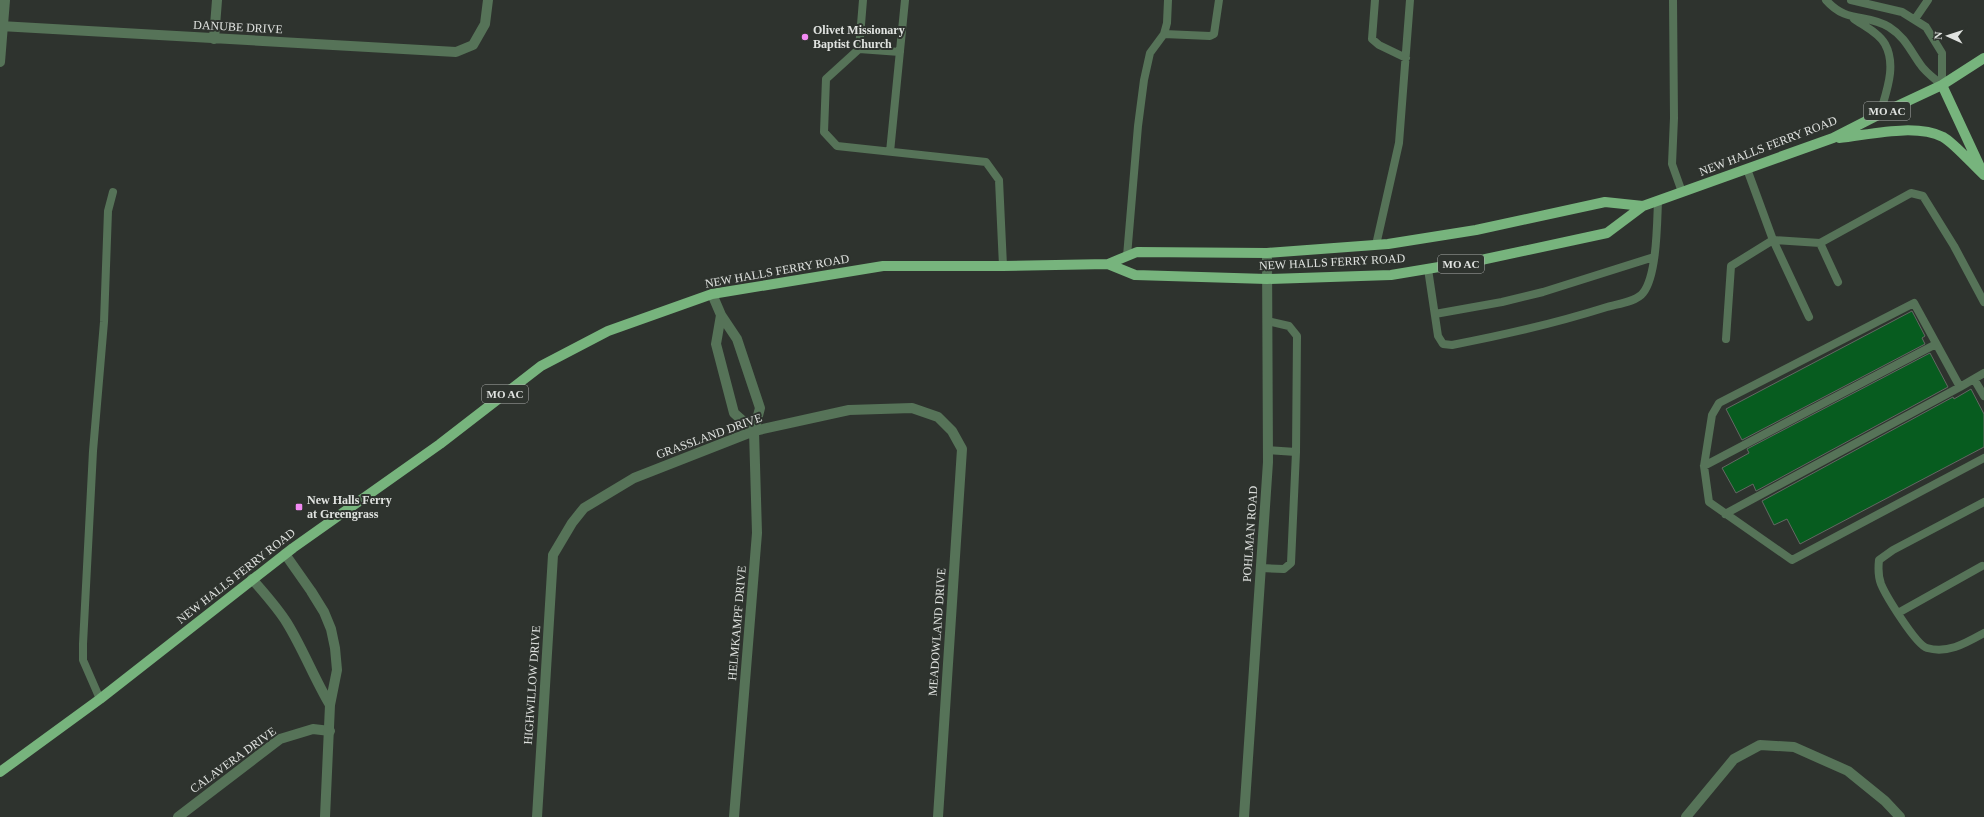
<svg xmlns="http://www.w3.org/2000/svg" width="1984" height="817" font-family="Georgia,serif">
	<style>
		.building { fill: #075c1f; stroke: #636863 }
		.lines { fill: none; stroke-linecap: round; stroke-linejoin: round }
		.service { stroke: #567358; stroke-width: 8 }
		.minor { stroke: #567358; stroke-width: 10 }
		.tertiary { stroke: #567358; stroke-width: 10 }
		.primary { stroke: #77b47d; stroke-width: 10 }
		.poi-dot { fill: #f28af3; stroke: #2e332e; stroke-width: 1.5 }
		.labels { text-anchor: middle; stroke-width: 4; stroke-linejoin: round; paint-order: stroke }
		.shield { fill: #2e332e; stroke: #abaeab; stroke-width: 1 }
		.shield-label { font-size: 11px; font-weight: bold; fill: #e0e3e0 }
		.street-label { font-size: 12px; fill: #e0e3e0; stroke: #2e332e }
		.poi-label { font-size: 12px; font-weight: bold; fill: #e0e3e0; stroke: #2e332e; text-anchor: start }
	</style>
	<rect width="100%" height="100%" fill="#2e332e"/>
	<path class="building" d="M1912,311L1925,336L1922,338L1925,344L1742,440L1726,409Z
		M1930,353L1948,387L1756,491L1753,484L1736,493L1722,468L1749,453L1747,449Z
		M1971,389L1984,414V447L1800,544L1787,519L1774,525L1762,501L1953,397L1954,399Z"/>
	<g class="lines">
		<path class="service" d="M863,0L859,49L826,79L824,132L837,146L986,162L999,180L1003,266
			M1375,0L1372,39L1379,45L1406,58
			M1673,0L1674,118L1672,164L1682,192
			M1826,0C1847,24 1866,13 1889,27C1905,37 1910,50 1920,64C1925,72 1935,79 1942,85
			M1851,0L1902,12L1926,27L1942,53V85
			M1854,19C1864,26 1879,33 1885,44C1897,66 1886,92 1880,114
			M1915,19L1928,0
			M1164,34L1210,36L1214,34L1219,0
			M859,49L900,52
			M890,152L905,0
			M1747,169L1773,240L1820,243L1911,193L1923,196L1954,246L1984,302
			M1820,243L1838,282
			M1376,245L1399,143L1410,0
			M1127,256L1138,126L1144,80L1150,53L1164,34L1167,23L1168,0
			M1428,269L1438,336L1443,344L1452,345C1505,335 1556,323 1607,307C1617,304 1636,302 1643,293C1657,276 1657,223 1658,201
			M1435,314L1502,302L1543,292L1654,257
			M1726,339L1731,266L1773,240L1809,317
			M1984,373L1960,387L1914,303L1719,403L1712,415L1704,466L1709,502L1792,560L1984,458
			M1974,379L1984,396
			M1268,450L1296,452
			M1704,466L1936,344
			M1984,502L1893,550L1879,560C1878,569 1878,576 1881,584C1886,596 1916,645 1927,648C1948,654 1966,643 1984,633
			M1725,514L1960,387
			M1261,568L1284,569L1291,563L1296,452L1297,336L1289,326L1267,321
			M1898,613L1982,566
			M100,699L83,660V644L93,451L104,322L108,211L113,192"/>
		<path class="minor" d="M0,26L456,52L473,45L485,24L488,0
			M214,39L217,0
			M0,62L5,0
			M712,294L721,315L737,339L760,408L754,431L757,533L734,817
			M721,315L716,344L734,413L754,431
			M178,817L280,739L313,729L330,731
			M537,817L553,555L572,523L584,508L634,478L754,431L849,410L912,408L938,417L952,431L962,449L938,817
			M1686,817L1734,759L1760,745L1794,747L1848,771L1885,801L1900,817"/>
		<path class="tertiary" d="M285,554L311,591L324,612L331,629L335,648L337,670L330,705L325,817
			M252,579C264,593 277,607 287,623C303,649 314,678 330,705
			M1244,817L1268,462L1267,253"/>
		<path class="primary" d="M1942,85L1982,171
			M1839,138C1869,135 1915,123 1943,137C1954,143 1974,166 1984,175
			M1108,264L1135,275L1267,279L1391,275L1481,260L1607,233L1643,206L1833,138L1880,114L1942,85L1984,58
			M0,772L100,699L293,548L440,444L541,366L608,331L712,294L883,266H1003L1108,264L1137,252L1267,253L1388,244L1476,230L1605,202L1643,206"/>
	</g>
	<g class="poi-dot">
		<circle cx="805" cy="37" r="4"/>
		<rect x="295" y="503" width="8" height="8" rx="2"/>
	</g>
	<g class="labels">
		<g class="shield">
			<rect x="1864" y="102" width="46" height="18" rx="3"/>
			<rect x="1438" y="255" width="46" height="18" rx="3"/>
			<rect x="482" y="385" width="46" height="18" rx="3"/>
		</g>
		<g class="shield-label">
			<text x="1887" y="115">MO AC</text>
			<text x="1461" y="268">MO AC</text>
			<text x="505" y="398">MO AC</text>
		</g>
		<g class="street-label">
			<text transform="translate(238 27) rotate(3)" y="4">DANUBE DRIVE</text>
			<text transform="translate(1768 146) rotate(-21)" y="4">NEW HALLS FERRY ROAD</text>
			<text transform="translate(1332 262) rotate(-3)" y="4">NEW HALLS FERRY ROAD</text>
			<text transform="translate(777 271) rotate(-10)" y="4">NEW HALLS FERRY ROAD</text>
			<text transform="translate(709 436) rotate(-20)" y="4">GRASSLAND DRIVE</text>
			<text transform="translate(1250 534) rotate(-86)" y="4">POHLMAN ROAD</text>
			<text transform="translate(236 576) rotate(-38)" y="4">NEW HALLS FERRY ROAD</text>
			<text transform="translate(737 623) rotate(-85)" y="4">HELMKAMPF DRIVE</text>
			<text transform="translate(937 632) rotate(-86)" y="4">MEADOWLAND DRIVE</text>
			<text transform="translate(532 685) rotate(-86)" y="4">HIGHWILLOW DRIVE</text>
			<text transform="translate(233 760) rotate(-36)" y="4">CALAVERA DRIVE</text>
		</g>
		<g class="poi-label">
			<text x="813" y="34">Olivet Missionary<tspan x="813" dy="14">Baptist Church</tspan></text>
			<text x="307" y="504">New Halls Ferry<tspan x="307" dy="14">at Greengrass</tspan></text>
		</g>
	</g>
	<g transform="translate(1948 36) rotate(273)" stroke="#2e332e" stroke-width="3" paint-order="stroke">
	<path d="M0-3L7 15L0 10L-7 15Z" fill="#e0e3e0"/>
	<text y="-6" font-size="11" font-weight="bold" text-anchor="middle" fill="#e0e3e0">N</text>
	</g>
</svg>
